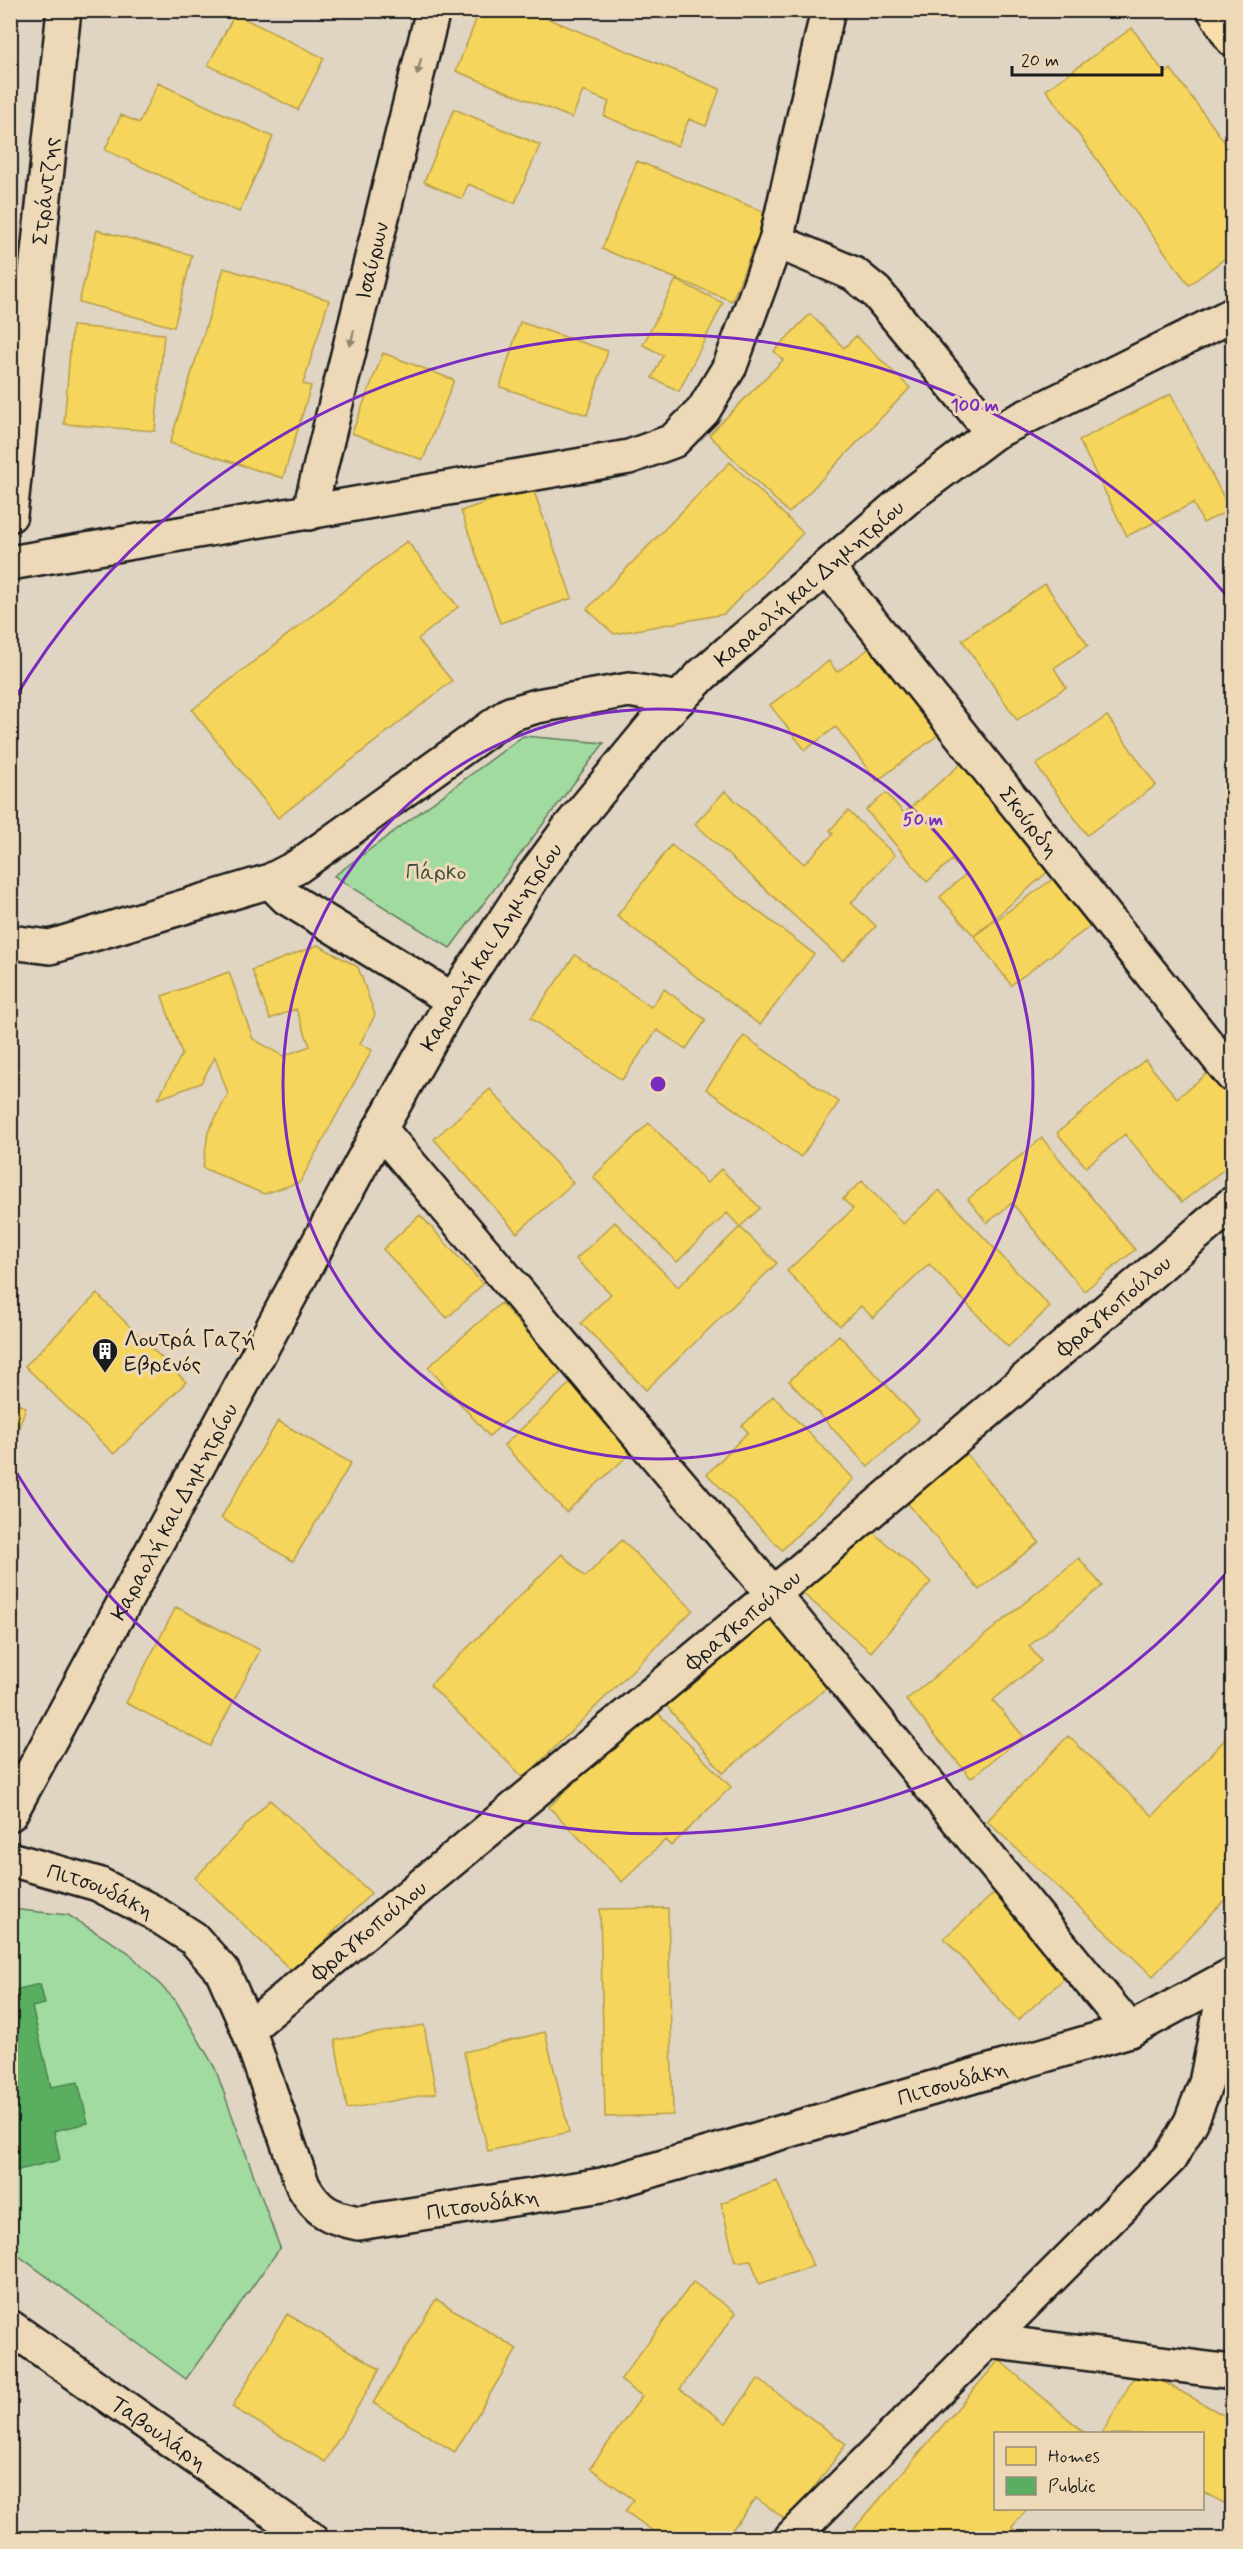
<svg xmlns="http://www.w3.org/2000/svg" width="1243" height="2549" font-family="Mynerve,sans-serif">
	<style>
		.green { fill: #a2dba0; stroke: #5f7c5e; stroke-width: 1.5 }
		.homes { fill: #f6d55c; stroke: #b59e49; stroke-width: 1.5 }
		.public { fill: #5aae61; stroke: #47824c; stroke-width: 1.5 }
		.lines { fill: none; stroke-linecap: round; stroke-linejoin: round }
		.minor-casing { stroke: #1c1c1c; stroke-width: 38 }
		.highway-casing { stroke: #1c1c1c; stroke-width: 38 }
		.minor { stroke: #edd9b7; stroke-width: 33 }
		.highway { stroke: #f8deab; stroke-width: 33 }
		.oneway { fill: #8f8471 }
		.ring { fill: none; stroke: #7b2cbf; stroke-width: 3 }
		.labels { text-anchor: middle; stroke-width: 6; stroke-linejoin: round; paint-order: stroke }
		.street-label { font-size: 22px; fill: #1c1c1c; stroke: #edd9b7 }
		.park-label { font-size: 22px; fill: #3e4c3d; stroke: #edd9b7 }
		.poi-label { font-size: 22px; fill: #1c1c1c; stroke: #edd9b7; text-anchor: start }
		.centre { fill: #7b2cbf; stroke: #edd9b7; stroke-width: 3 }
		.ring-label { font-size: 18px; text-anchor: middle; font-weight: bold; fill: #7b2cbf; stroke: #edd9b7; stroke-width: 6; stroke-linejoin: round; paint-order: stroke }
	</style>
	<rect width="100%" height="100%" fill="#e0d4c2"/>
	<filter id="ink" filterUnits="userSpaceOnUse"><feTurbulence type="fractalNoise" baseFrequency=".0167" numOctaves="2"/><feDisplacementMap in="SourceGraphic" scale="12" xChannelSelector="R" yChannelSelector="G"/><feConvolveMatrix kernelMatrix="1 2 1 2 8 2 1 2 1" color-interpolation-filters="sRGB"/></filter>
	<g filter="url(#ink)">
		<path class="green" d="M523,736L604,743L450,948L334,876Z
			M11,1909L68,1915L128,1952L176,2001L215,2068L280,2248L186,2379L11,2250Z"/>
		<path class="homes" d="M480,10H527L720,89L706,126L689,119L678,146L604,116L609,102L583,91L572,118L456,71Z
			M235,14L324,58L298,110L208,65Z
			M1132,28L1165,74L1171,69L1232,152V253L1189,285L1046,90Z
			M158,83L273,137L239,212L105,150L121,115L139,123Z
			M454,109L540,145L515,203L468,184L462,199L424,182Z
			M637,161L767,213L732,301L602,249Z
			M97,230L192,255L174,327L79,302Z
			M224,268L329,300L303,384L311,386L283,478L170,443Z
			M676,280L723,303L679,391L652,378L663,355L643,345Z
			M810,314L844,348L856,336L910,388L789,513L709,435L783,360L774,351Z
			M520,322L608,351L587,415L500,387Z
			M72,326L164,334L155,431L64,424Z
			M383,353L454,380L423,460L352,433Z
			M1171,394L1230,510L1203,523L1193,503L1127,536L1079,440Z
			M730,462L803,533L724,614L614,634L587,609Z
			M532,486L572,598L500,623L461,511Z
			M407,541L458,607L418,639L452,681L278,818L192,710Z
			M1045,584L1088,645L1054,668L1066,687L1017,720L962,640Z
			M875,644L942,732L877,781L836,727L805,750L770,705L829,661L837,672Z
			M1107,716L1156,785L1087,835L1036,765Z
			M962,763L1051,869L974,936L940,897L965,875L952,860L927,882L866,810L886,793L904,813Z
			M725,791L804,864L833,834L830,830L848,811L895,855L851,903L876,926L843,961L695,824Z
			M671,845L814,954L760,1025L617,916Z
			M1057,876L1093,924L1011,985L974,936Z
			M318,945L358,967L375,1015L360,1044L372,1050L300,1182L264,1194L203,1168L208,1132L228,1094L215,1057L201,1083L158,1099L182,1054L162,996L229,972L253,1039L283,1056L310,1046L296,1009L270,1019L252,970Z
			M575,955L651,1007L664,989L706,1020L686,1049L657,1030L622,1080L531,1018Z
			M744,1036L839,1102L801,1157L706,1089Z
			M1145,1060L1177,1098L1214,1068L1232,1091V1163L1182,1202L1125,1134L1086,1167L1057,1133Z
			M490,1089L573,1183L517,1233L434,1139Z
			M649,1123L707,1183L721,1169L760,1208L740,1227L727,1213L677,1262L593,1177Z
			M1042,1138L1135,1250L1084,1291L1012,1203L987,1223L968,1199Z
			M862,1181L903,1224L939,1190L1050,1307L1008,1347L929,1264L873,1318L861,1306L840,1326L787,1271L853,1209L843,1199Z
			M420,1215L483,1284L447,1318L383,1249Z
			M615,1222L678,1287L740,1227L777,1263L646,1390L581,1323L611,1294L576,1259Z
			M97,1294L186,1382L114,1454L25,1366Z
			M501,1303L562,1372L489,1436L428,1367Z
			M839,1335L919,1420L868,1467L789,1381Z
			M581,1373L644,1441L566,1512L504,1445Z
			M773,1396L854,1479L782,1550L707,1474L748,1432L742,1426Z
			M10,1402L26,1407L10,1452Z
			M278,1421L351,1463L293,1561L221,1518Z
			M965,1452L1039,1542L979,1590L905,1500Z
			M861,1522L931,1582L871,1652L800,1591Z
			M622,1540L693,1610L524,1778L430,1685L562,1554L585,1577Z
			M1079,1558L1102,1586L1029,1646L1041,1661L993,1700L1023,1736L971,1778L906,1700Z
			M176,1607L260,1650L210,1746L126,1703Z
			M776,1611L835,1681L723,1773L664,1703Z
			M652,1707L731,1787L671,1846L665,1840L622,1882L549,1807Z
			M1232,1732V1892L1153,1976L987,1821L1068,1736L1153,1816Z
			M270,1800L371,1893L294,1973L195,1878Z
			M1000,1888L1074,1970L1018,2020L944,1938Z
			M668,1908L673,2115L605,2117L600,1909Z
			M424,2025L436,2093L347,2109L335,2040Z
			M545,2032L569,2132L488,2151L464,2052Z
			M777,2181L813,2266L759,2284L751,2260L735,2262L721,2203Z
			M693,2282L736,2313L680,2389L726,2423L758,2379L846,2444L789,2522L756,2498L726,2538H663L625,2511L634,2500L590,2468L642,2396L620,2380Z
			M436,2299L517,2349L455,2452L373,2403Z
			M287,2314L380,2369L325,2462L232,2407Z
			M999,2360L1086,2434H996V2508H1028L1012,2527L1025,2538H865L854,2529Z
			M1139,2368L1232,2420V2488L1224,2503L1202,2491V2434H1102Z"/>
		<path class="public" d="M40,1984L45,2004L32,2007L51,2087L78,2082L88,2123L54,2131L60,2160L10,2172V1991Z"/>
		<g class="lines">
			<g class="minor-casing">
				<g id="minor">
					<path d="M776,241L854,274L876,292L993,433"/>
					<path id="s1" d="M309,513L433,10"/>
					<path id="s2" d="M10,515L64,10"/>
					<path d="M10,563L629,457L673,441L703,411L730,366L776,241L828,10"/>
					<path id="s3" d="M828,568L1232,1075"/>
					<path d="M270,881L287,898L453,1000"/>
					<path d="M10,942L50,947L270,881L297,867L510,714L537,706L629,690L679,699"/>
					<path d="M380,1129L773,1594L1130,2030"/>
					<path id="s4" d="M10,1814L380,1129L453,1000L533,877L569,828L653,726L702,675L908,497L993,433L1232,315"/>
					<path id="s5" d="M10,1859L98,1884L151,1911L193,1938L223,1972L248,2029L303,2186C318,2212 329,2217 358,2223L602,2185L1130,2030L1232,1975"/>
					<path id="s6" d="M248,2029L773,1594L1232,1204"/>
					<path id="s7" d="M10,2327L310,2538"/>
					<path d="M988,2341L1232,2372"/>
					<path d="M791,2538L1170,2158L1191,2122L1206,2083L1227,1978"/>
				</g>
			</g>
			<g class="highway-casing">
				<path id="highway" d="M1214,10L1232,39"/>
			</g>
			<use href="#minor" class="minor"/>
			<use href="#highway" class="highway"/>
		</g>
		<defs><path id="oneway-solid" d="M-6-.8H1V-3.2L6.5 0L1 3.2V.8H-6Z" transform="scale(1.5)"/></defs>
		<g class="oneway">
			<use href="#oneway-solid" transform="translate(419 67) rotate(104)"/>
			<use href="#oneway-solid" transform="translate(352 338) rotate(104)"/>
		</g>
	</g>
	<g class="ring">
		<circle cx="658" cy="1084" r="375"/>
		<path d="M1228 1571A750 750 0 0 1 12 1465M12 703A750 750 0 0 1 1228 597"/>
	</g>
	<defs>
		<g id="building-pin" transform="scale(1.35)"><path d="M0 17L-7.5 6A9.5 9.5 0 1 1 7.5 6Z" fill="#1c1c1c" stroke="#edd9b7"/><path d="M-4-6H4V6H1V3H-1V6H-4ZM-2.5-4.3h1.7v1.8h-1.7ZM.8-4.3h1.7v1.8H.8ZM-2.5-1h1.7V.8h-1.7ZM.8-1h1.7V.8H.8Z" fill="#fff"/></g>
	</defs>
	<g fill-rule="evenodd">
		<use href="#building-pin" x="105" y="1351"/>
	</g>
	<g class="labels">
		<g class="street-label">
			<text dy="8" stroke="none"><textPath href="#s2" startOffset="326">Στράντζης</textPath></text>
			<text dy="8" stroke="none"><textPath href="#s1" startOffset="260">Ισαύρων</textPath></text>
			<text dy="8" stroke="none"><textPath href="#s4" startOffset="1478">Καραολή και Δημητρίου</textPath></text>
			<text dy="8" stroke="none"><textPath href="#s3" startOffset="324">Σκούρδη</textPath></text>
			<text dy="8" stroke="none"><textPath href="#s4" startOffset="992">Καραολή και Δημητρίου</textPath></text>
			<text dy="8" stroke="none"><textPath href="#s6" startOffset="1128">Φραγκοπούλου</textPath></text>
			<text dy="8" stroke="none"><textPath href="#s4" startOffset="344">Καραολή και Δημητρίου</textPath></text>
			<text dy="8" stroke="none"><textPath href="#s6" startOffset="642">Φραγκοπούλου</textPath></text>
			<text dy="8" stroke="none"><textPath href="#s5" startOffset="96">Πιτσουδάκη</textPath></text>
			<text dy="8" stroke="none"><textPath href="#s6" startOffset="156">Φραγκοπούλου</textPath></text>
			<text dy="8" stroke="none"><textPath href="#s5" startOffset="1156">Πιτσουδάκη</textPath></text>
			<text dy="8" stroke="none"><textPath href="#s5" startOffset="670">Πιτσουδάκη</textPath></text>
			<text dy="8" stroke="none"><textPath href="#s7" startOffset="183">Ταβουλάρη</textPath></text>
		</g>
		<g class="park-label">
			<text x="436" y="879">Πάρκο</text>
		</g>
		<g class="poi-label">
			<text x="124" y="1346">Λουτρά Γαζή<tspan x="124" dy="25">Εβρενός</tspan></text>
		</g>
	</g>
	<circle cx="658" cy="1084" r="9" class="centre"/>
	<g class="ring-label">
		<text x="975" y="411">100 m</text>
		<text x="923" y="825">50 m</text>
	</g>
	<rect width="1243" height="2549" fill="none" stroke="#edd9b7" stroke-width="36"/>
	<rect x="18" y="18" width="1207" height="2513" fill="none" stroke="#1c1c1c" stroke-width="2" filter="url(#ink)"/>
	<rect x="994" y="2432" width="210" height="78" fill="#edd9b7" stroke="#998d79" stroke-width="1.5"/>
	<rect x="1006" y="2447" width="30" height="18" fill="#f6d55c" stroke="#998d79" stroke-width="1.5"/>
	<text x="1048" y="2462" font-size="18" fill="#1c1c1c">Homes</text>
	<rect x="1006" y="2477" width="30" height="18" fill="#5aae61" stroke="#998d79" stroke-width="1.5"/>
	<text x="1048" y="2492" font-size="18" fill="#1c1c1c">Public</text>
	<path d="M1012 66v9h150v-9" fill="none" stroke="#1c1c1c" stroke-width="3"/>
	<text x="1021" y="66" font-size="18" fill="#1c1c1c" stroke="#edd9b7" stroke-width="4.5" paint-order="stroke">20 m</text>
</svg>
